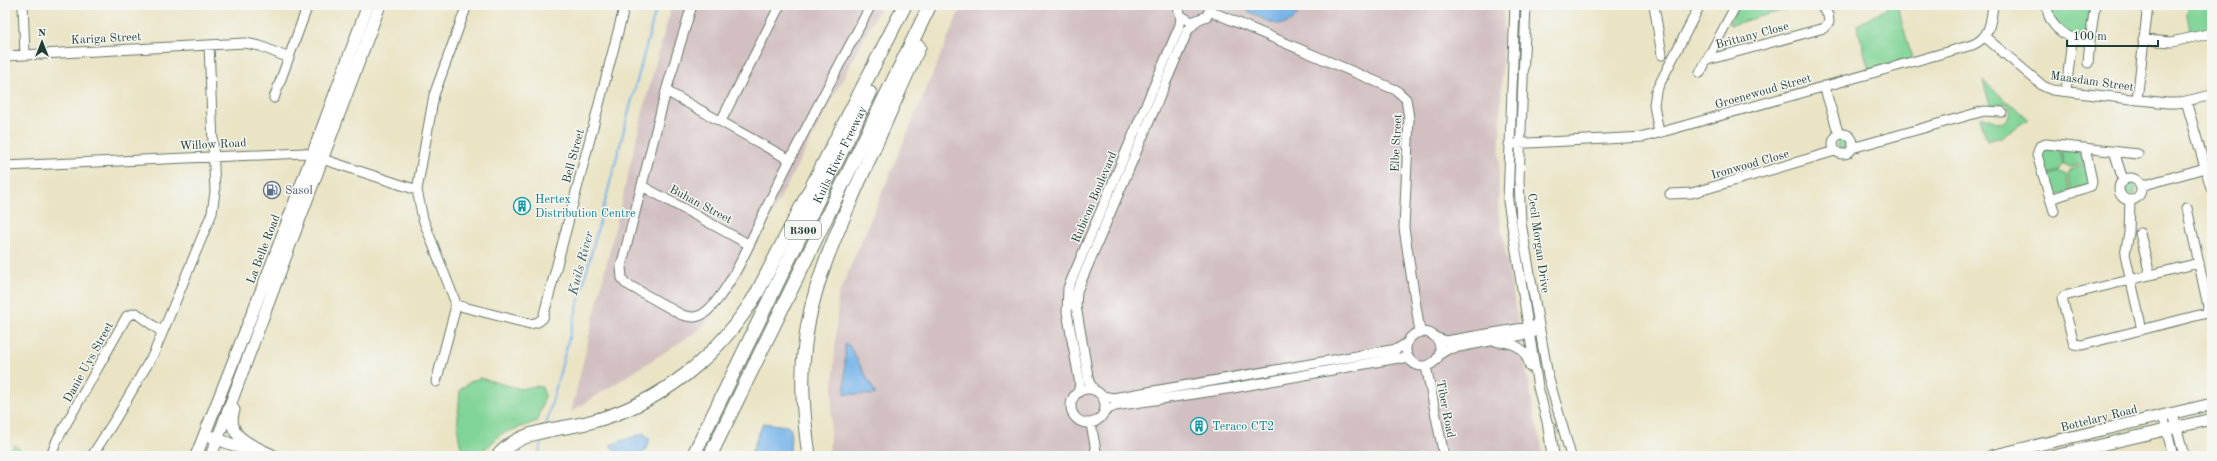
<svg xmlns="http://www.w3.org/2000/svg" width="2217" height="461" font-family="'Old Standard TT',serif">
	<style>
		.industrial { fill: #d2bfc1 }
		.green { fill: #81d497; stroke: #508866 }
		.water { fill: #77b4e9; stroke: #4b788e }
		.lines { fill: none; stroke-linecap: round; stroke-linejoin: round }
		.stream { stroke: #77b4e9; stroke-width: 2 }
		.minor-casing { stroke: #667767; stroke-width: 11 }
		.major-casing { stroke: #667767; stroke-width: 13 }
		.highway-casing { stroke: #667767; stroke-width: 15 }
		.minor { stroke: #fff; stroke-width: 9 }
		.major { stroke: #fff; stroke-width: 11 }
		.highway { stroke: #fff; stroke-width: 13 }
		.labels { text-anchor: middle; stroke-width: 3; stroke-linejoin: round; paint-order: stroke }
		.shield { fill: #f6f6f2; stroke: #60746d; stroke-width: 1 }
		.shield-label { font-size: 11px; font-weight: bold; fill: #1f3d34 }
		.street-label { font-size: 12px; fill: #1f3d34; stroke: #f6f6f2 }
		.service-label { font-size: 12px; fill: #4e5e75; stroke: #f6f6f2; text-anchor: start }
		.culture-label { font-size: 12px; fill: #0d838f; stroke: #f6f6f2; text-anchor: start }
		.water-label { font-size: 13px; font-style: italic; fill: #355b61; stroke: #f6f6f2 }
	</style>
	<rect width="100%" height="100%" fill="#f6f6f2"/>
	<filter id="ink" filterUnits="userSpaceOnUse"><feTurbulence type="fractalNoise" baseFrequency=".025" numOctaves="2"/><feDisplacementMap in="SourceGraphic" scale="8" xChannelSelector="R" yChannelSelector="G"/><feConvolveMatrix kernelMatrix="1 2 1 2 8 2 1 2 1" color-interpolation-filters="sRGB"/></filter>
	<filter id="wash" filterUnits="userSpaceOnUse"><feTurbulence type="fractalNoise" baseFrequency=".012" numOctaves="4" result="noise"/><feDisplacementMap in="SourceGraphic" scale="16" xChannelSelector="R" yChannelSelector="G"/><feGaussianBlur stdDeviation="0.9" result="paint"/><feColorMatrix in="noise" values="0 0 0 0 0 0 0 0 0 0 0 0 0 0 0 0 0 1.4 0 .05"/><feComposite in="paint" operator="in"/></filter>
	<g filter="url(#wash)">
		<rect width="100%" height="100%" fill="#eae4c5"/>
		<path class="industrial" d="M672,5H881L729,296L698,331L571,412L647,95Z
			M962,5H1504L1498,208L1534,415L1544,456H829L838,296Z"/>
		<path class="green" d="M1739,5H1789L1791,8L1731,25L1729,24Z
			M1889,5H1897L1912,58L1869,70L1857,25L1883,11Z
			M2051,5H2092L2087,34L2083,37L2069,35L2050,15Z
			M2188,5H2212V30L2191,35L2187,16Z
			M1983,81L2028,119L2004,136L1987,141L1980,117C1990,115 2000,130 2008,118C2010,116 2011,112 2010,109C2008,106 2006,104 2003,103L1990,105Z
			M1841,139L1845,140L1847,144L1843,150L1839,149L1837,145L1838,141Z
			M2042,148H2059L2063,164L2059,171L2045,175L2040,151Z
			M2061,148L2079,151L2085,163L2070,167L2064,164Z
			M2085,165L2089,183L2072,191L2068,175L2071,169Z
			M2060,172L2066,175L2070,191L2053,195L2046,176Z
			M2124 189a6 6 0 1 1 12 0a6 6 0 1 1-12 0Z
			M480,378L521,389L536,386L542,387L545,396L537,421L501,434L478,456H466C453,438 459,410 460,390L470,382Z
			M15,445L27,456H5Z"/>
		<path class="water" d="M1241,5H1296C1298,11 1299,15 1293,20C1278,32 1257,15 1243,8Z
			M845,344L849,345L875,392V395L845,394Z
			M763,423L787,426L791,429L790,456H750Z
			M644,433L650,440L642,456H619L610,445Z"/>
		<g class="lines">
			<path class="stream" d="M546,425L657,5
				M538,456L543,437"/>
		</g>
	</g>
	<g filter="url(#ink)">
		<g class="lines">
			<g class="minor-casing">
				<path id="minor" d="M23,5L25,55
					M692,5L666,91L621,267L622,278L625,283L682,315C692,318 699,318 707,311C733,288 757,226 773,194C804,130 838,68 871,5
					M1177,5L1181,16L1192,22L1207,16L1211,5
					M1515,5L1508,201L1538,387L1550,433
					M1526,5L1519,180L1521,223L1548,376L1571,456
					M1654,5L1662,55
					M2048,5C2046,20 2058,32 2072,38C2077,41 2085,40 2090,41L2088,63
					M1210,11L1396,90L1406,99L1409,118L1404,228L1420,332
					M1985,37L2043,86L2052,90L2167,103H2177L2212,95
					M2143,40L2172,42L2212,33
					M2090,41L2095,5
					M5,56L245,43L260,46L289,58
					M1707,60L1824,28L1829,22L1828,15L1821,5
					M1700,73L1736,5
					M1824,86L1839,135
					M666,91L790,160
					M2066,91L2072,39
					M274,98L308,5
					M2137,100L2148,5
					M2186,101L2211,188
					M721,121L780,5
					M1659,133L1654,105L1656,91L1700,5
					M1833 144a10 10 0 1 1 20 0a10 10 0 1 1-20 0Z
					M1509,144L1644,137L1972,45C1990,38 1991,22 1993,5
					M1852,148L1984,111L2002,112
					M2114,151L2123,180
					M5,166L304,153L417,190
					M2119 189a11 11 0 1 1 22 0a11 11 0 1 1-22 0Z
					M642,186L748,244
					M2141,186L2205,168
					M1670,194L1692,193L1835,151
					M2050,199L2091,186L2092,181L2085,148
					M2130,200L2129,233L2125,254L2142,330
					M2187,208L2208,306L2207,313L2082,345L2074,344L2062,299L2064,296L2199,263
					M2054,211L2037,155L2040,146L2046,144L2138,154
					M2140,233L2150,275
					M456,305L530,324L538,322L543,318L625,5
					M1406 349a17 17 0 1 1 34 0a17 17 0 1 1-34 0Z
					M1437,338L1446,341L1534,326
					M1498,342C1516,342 1526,349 1530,367
					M1440,354L1448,349L1533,333
					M1426,366L1444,456
					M436,382L455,310V301L423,219L417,190L434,95L467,5
					M1071 406a17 17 0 1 1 34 0a17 17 0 1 1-34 0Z
					M1094,390L1089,382L1076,306L1077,291L1188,30L1196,22
					M1078,393L1080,384L1067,312L1068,288L1180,25L1181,16
					M1102,396L1113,398L1397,349L1407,343
					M1105,412L1108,409L1115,406L1233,388L1398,358L1409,359
					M2173,413L2184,456
					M2163,415L2173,456
					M1091,424L1097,456
					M51,456L57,440L127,316L136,313L162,332
					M92,456L116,418L154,353L212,213L215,192L209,45"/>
			</g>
			<g class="major-casing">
				<path id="major" d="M234,410C224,438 255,446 274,456
					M1549,427L1553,456
					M212,437L252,452
					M196,456L272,263L368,5
					M211,456L380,5
					M1991,456L2212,404
					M2054,456L2212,419"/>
			</g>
			<g class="highway-casing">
				<g id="highway">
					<path d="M498,456C521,428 558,431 590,422C662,403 719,356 757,293L905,5"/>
					<path id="s1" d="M693,456L870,93"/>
					<path d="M710,456L930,5"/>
					<path d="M809,456C804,419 800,382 805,344C811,288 835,237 857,186C878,140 898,93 919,47"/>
				</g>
			</g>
			<use href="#minor" class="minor"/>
			<use href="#major" class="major"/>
			<use href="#highway" class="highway"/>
		</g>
	</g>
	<defs>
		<g id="fuel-ring" transform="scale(0.9)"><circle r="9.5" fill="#f6f6f2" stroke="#5c6f8a" stroke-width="1.5"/><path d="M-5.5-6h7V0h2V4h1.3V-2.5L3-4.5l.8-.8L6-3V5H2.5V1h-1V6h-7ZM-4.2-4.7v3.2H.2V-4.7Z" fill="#5c6f8a"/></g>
		<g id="building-ring" transform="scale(0.9)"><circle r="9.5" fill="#f6f6f2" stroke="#0f9aa8" stroke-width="1.5"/><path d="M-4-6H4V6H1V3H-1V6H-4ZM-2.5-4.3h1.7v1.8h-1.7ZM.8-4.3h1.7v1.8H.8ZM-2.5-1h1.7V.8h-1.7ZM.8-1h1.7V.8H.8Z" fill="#0f9aa8"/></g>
	</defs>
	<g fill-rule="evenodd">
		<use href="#fuel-ring" x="272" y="190"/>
		<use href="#building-ring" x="522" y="206"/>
		<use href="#building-ring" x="1199" y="426"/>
	</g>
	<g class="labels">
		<rect class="shield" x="785" y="221" width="36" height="18" rx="3"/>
		<g class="shield-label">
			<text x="803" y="234">R300</text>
		</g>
		<g class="street-label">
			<text transform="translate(1752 35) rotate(-15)" y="4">Brittany Close</text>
			<text transform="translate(106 38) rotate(-3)" y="4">Kariga Street</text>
			<text transform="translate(2092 81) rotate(8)" y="4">Maasdam Street</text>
			<text transform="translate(1763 91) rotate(-16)" y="4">Groenewoud Street</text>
			<text transform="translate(1396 143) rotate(-87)" y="4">Elbe Street</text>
			<text transform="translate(213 144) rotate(-3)" y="4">Willow Road</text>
			<text dy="4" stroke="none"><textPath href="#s1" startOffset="335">Kuils River Freeway</textPath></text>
			<text transform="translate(573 156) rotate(-75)" y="4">Bell Street</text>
			<text transform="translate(1750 164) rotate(-16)" y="4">Ironwood Close</text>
			<text transform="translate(1094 197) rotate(-67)" y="4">Rubicon Boulevard</text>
			<text transform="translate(701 204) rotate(28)" y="4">Buhan Street</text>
			<text transform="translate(1539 243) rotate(82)" y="4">Cecil Morgan Drive</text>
			<text transform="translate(263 249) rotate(-69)" y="4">La Belle Road</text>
			<text transform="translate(88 362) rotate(-61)" y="4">Danie Uys Street</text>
			<text transform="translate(1446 409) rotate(79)" y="4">Tiber Road</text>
			<text transform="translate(2099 418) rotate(-14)" y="4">Bottelary Road</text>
		</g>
		<g class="service-label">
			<text x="285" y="194">Sasol</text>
		</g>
		<g class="culture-label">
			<text x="535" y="203">Hertex<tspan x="535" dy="14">Distribution Centre</tspan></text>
			<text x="1212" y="430">Teraco CT2</text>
		</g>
		<g class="water-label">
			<text transform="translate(580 263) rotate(-75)" y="5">Kuils River</text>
		</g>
	</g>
	<rect width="2217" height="461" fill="none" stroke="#f6f6f2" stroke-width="20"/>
	<g transform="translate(42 42)" stroke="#f6f6f2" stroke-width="3" paint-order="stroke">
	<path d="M0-3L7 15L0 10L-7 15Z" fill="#1f3d34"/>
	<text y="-6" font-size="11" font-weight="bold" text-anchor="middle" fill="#1f3d34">N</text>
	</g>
	<path d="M2067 40v6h91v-6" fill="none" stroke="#1f3d34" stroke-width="2"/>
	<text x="2073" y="40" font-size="12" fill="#1f3d34" stroke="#f6f6f2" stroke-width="3" paint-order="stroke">100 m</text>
</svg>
